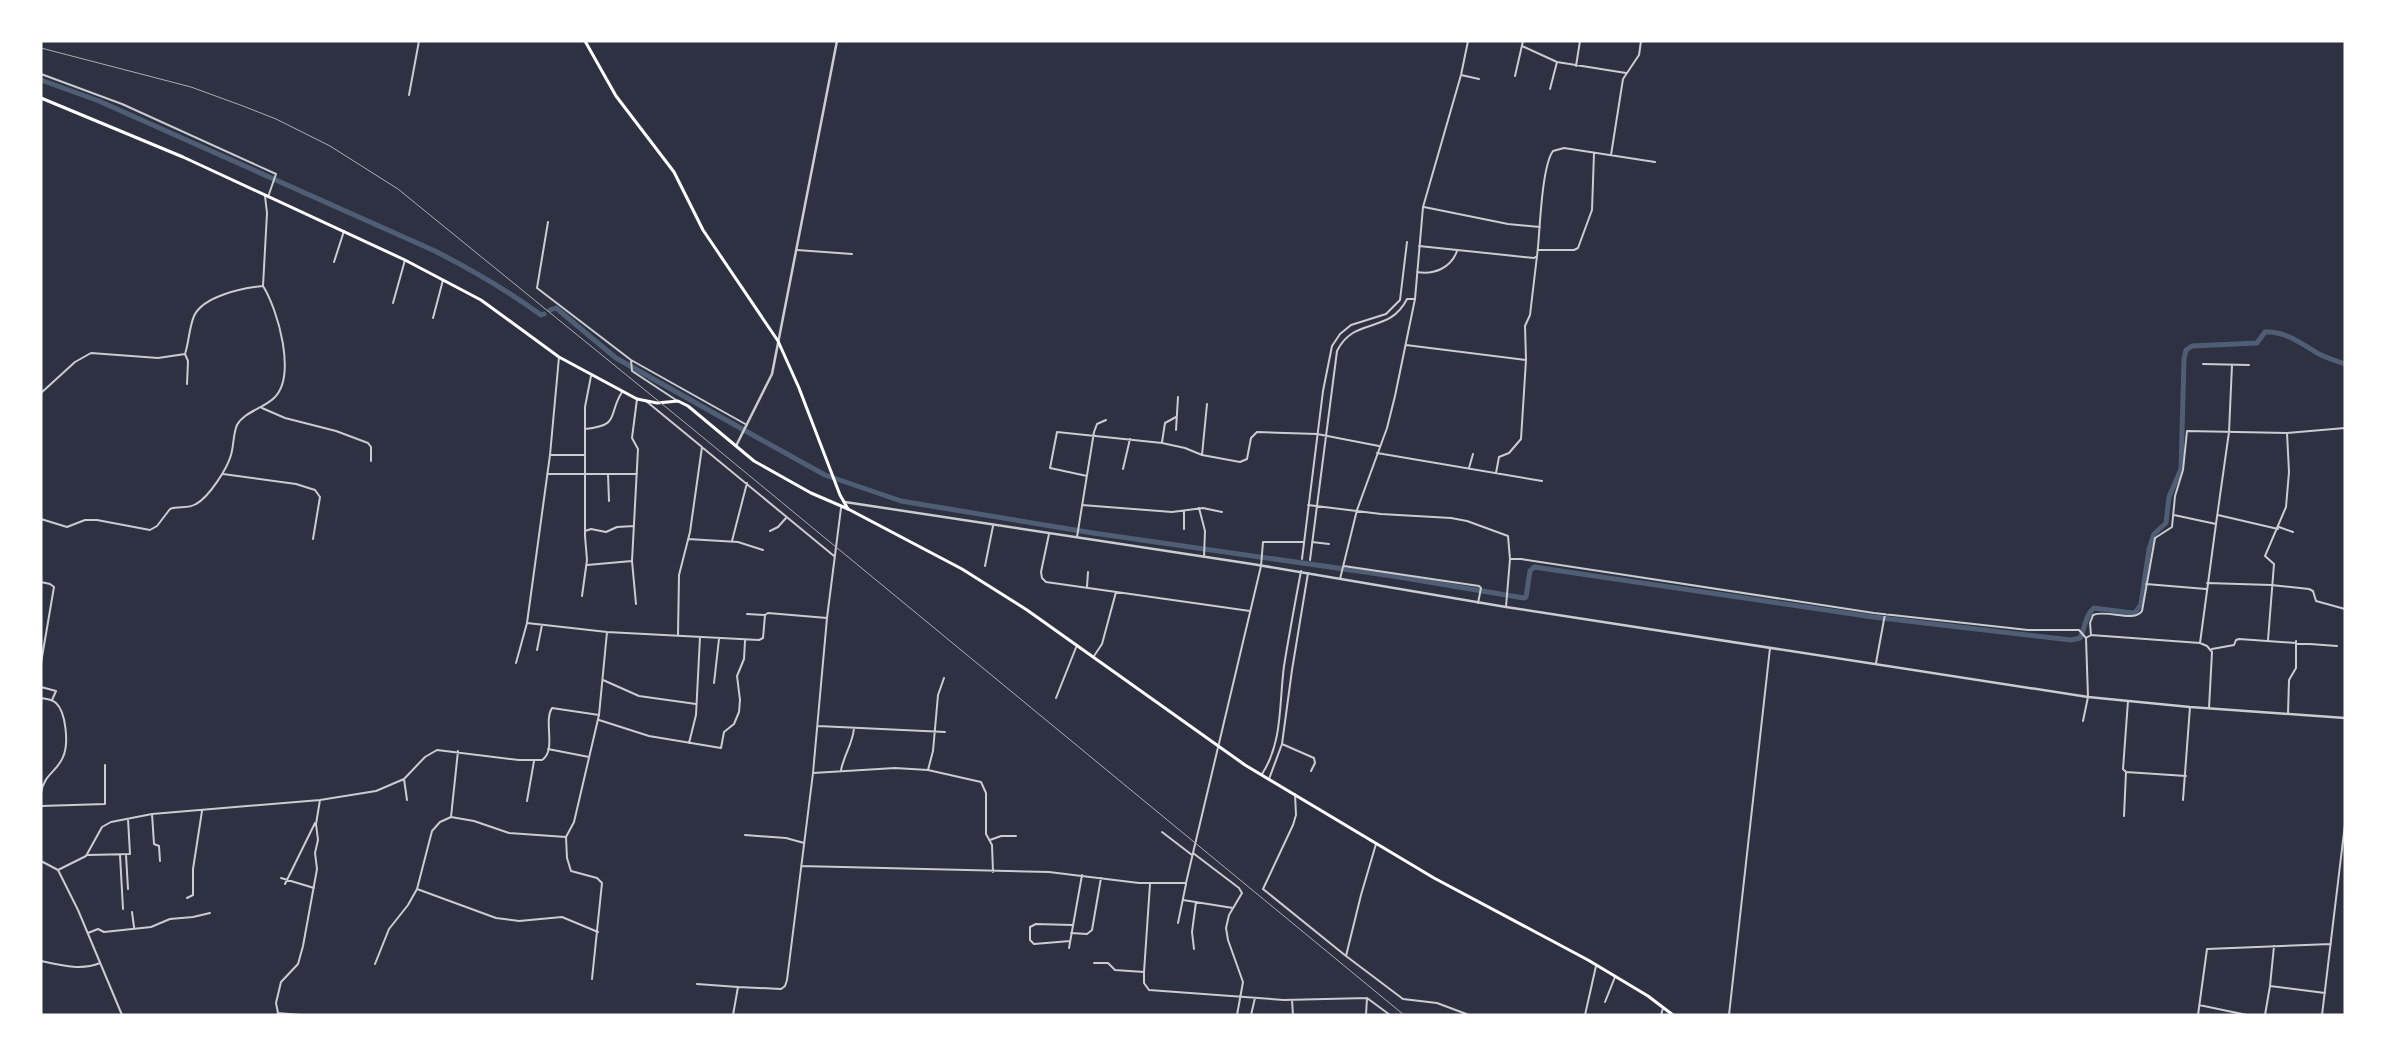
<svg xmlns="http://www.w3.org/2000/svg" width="2386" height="1056" font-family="'Work Sans',sans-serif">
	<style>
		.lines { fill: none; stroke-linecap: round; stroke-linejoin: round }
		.canal { stroke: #4f5d75; stroke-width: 5 }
		.minor { stroke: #caccd0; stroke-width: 2 }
		.tertiary { stroke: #caccd0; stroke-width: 2.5 }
		.secondary { stroke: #fff; stroke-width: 3 }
		.trunk { stroke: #fff; stroke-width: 3 }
		.rail { stroke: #abadb3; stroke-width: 1 }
	</style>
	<rect width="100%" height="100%" fill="#2d3142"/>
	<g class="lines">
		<path class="canal" d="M41,80L99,101L435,251C472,270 507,290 541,315L544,314
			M550,310L556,308L616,358L760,439L825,475L901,501L1093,533L1393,576L1524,598L1526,597L1530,571L1534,567L1873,617L2071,640L2080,638C2085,629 2085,615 2094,608L2132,613L2136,612L2141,604L2149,549L2154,534L2166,523L2169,497L2181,469L2184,359L2186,350L2192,346L2257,343L2265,332C2286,331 2302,344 2319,354C2327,358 2336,361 2345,364"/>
		<path class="minor" d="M1522,46L1557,62L1626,73
			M1576,66L1580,41
			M41,74L122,104L276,174L268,197
			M1461,75L1479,79
			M1515,76L1523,41
			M1550,89L1557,62
			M409,95L419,41
			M1611,155L1623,79L1639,55L1641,41
			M1424,207L1508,224L1540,227
			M548,222L537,288L631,360L632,371L676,400
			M1419,246L1534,258L1537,256L1538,247C1540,226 1542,166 1553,151L1564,148L1655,162
			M797,250L852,254
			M1538,250H1574L1578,248L1592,210L1594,153
			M334,262L344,231
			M1417,272C1434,275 1451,268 1457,251
			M393,303L405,260
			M433,318L443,280
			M1406,345L1526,360L1525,326L1530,315L1537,256
			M185,354L188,361L187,384
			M559,357L550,455L527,623L607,632L759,640L763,638L765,615L768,613L827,618
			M631,360L747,425
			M2203,364L2249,365
			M41,393L75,362L91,353L158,358L185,354C189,342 189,328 194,316C203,296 243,288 263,286L267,213L265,196
			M646,401L702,447L690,532L679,575L678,635
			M262,408L285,418L336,431L368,443L371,447V461
			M585,429C621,425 607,416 622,392
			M1176,430L1178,397
			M1162,442L1165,423L1176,417
			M703,448L834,556
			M1377,453L1542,481
			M550,455H585
			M1202,455L1207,404
			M1469,468L1473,454
			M1123,469L1130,439
			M1496,473L1499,457L1509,453L1521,439L1526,360
			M223,474L296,484L315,490L320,497L313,539
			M547,474H637
			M608,474L609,501
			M1087,476L1050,468L1057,432L1162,443L1185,448L1202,455L1240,462L1247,459L1251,438L1257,432L1317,434L1379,446
			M1082,505L1172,512L1203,508L1222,512
			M1308,505L1381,514L1451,518L1467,521L1508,536L1510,559
			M1199,508L1205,531L1204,557
			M2174,515L2216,524L2200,643
			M2218,515L2278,529
			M41,519L67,527L85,520H97L150,530L157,526L170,509C179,506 188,509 196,504C209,497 227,469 231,455C234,445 233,434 237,425C244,412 264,408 274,398C297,376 278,310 263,286
			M2216,524L2229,432L2232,365
			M2279,527L2293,532
			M1184,529V511
			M585,531L591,529L606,532L617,527L634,526
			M770,531L778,527L786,518
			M1049,534L1041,572L1042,578L1046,582L1250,611
			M1077,537L1094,432L1097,424L1106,420
			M688,539L738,542L763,550
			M732,541L747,483
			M1312,542L1329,544
			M1302,559L1323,391L1332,346L1340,334L1351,325L1386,314L1400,300L1407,242
			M1310,560L1337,351C1354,316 1389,335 1407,299H1415
			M587,565L632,561
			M985,566L993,526
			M1344,566L1479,586L1481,588L1478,603
			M1340,579L1357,510L1387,428L1395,396L1415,299L1423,207L1461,75L1468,41
			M41,582L50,584L54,587L41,663
			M2207,583L2271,585L2309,589L2313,591L2316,601L2345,609
			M2146,584L2206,589
			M1087,587L1088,572
			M582,596L587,560L585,536V407L591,376
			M636,604L632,561L638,449L632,438L637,399
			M1506,607L1510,559H1521L1874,613L2028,630H2079L2086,638L2091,635L2200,643L2207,646L2212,652L2209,708
			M747,614L765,615
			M2091,635L2090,623L2093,615C2107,609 2134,623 2142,611L2155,538L2172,527L2175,496L2183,470L2187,431L2287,433L2345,428
			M2268,640L2274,564L2265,556L2286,507L2289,472L2287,433
			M2212,649L2234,645L2236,640L2239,639L2337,646
			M537,650L542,625
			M1094,656L1102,644L1116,592
			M516,663L527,623
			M1876,663L1885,614
			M603,680L639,696L696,704
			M714,683L719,639
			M41,687L56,691L52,700
			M41,698C47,699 52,699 56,703C66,712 69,744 63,757C57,772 44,774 41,793
			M1056,698L1077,645
			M2288,714L2289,680L2296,668V641
			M599,720L649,736L721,748L724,732L734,724L739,712L740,700L737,676L744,659L745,641
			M2083,721L2088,697L2086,638
			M818,726L945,732
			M689,743L696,715L700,637
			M1282,744L1314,758L1315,763L1311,771
			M548,749L589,757
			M458,751L451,817L474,821L509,833L566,837
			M841,770C844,755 853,743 854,728
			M928,770L933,751L938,695L944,678
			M2126,772L2186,776
			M813,773L895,768L928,770L981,782L986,793V834L992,845L993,872
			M1262,774C1283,742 1279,703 1284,666C1289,635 1295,603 1301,571
			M404,779L407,800
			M1269,779L1282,744L1292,670L1308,573
			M1295,794L1296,815L1293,825L1263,889L1346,956
			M2183,800L2190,707
			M527,801L534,761
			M41,806L105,804V765
			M152,814L154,844L159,846L160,861
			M2124,816L2126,772L2123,769L2128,701
			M1162,832L1192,855
			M745,835L786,838L804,843
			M990,840L1001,836H1016
			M1376,844L1361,895L1346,956L1403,999L1437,1003L1469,1015
			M88,855L130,854L128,819
			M120,855L123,909
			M126,855L128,889
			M41,861L58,870L86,856L102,827L111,822L152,814L320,800L376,791L404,779L425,757L437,750L519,760H542C557,750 543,722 552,708L599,715L607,632
			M801,866L1049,872L1139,883H1186L1193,853
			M58,870L78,910L122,1015
			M281,878L314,888
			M285,884L315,823
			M1150,884L1144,972V983L1149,990L1284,1000L1367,998L1390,1015
			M417,889L496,918L519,921L562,917L598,932
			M187,898L193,895V869L202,811
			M1183,900L1233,908
			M132,912L134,927
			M1178,923L1186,884
			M88,933L98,929L104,932L151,927L170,919L193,917L210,913
			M1071,933L1087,934L1092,930L1101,878
			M1070,941L1034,944L1030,940V927L1036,924L1072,925
			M1069,948L1082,875
			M1194,949L1192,932L1196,902
			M41,961C60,965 81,971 100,963
			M1094,963H1108L1115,970L1144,972
			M375,964L389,929L408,905L417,889L432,831L440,822L451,817
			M592,979L602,883L597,878L571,871L567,858L566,837L574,822L599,715
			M697,984L738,987
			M2270,986L2274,946
			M1292,1000L1293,1015
			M1605,1002L1615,977
			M2199,1005L2247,1015
			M278,1013L276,1003L281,982L298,964L303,946L317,869L315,853L318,840L316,824L320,800
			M277,1015L278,1013L300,1015
			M733,1015L738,987L781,989L785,986L787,980L813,773L827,618L841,508
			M1237,1015L1243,982L1228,940L1226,928L1229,915L1242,893L1239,888L1193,853L1261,566L1263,542H1303
			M1251,1015L1255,998
			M1366,1015L1367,998
			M1585,1015L1596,966
			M1661,1015L1663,1008
			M1729,1015L1770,648
			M2198,1015L2207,949L2331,944
			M2265,1015L2270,986L2325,993
			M2322,1015L2345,824"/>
		<path class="tertiary" d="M736,446L772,374L837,41
			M845,502L1252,564L1506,607L2088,697L2190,707L2345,718"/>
		<path class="secondary" d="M41,98L183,157L405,260L481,300L559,357L637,399L657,403L678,401L688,406L754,461L811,493L848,509"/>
		<path class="trunk" d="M585,41L616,96L674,172L703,230L778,341L799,388L840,495L848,509L962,569L1027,610L1245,765L1434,878L1588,960L1648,996L1673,1015"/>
		<path class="rail" d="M41,48L191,87L243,106L276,119L330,146L398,189L694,430L1404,1015"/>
	</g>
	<rect width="2386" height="1056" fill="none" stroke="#ffffff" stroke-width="85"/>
</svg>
